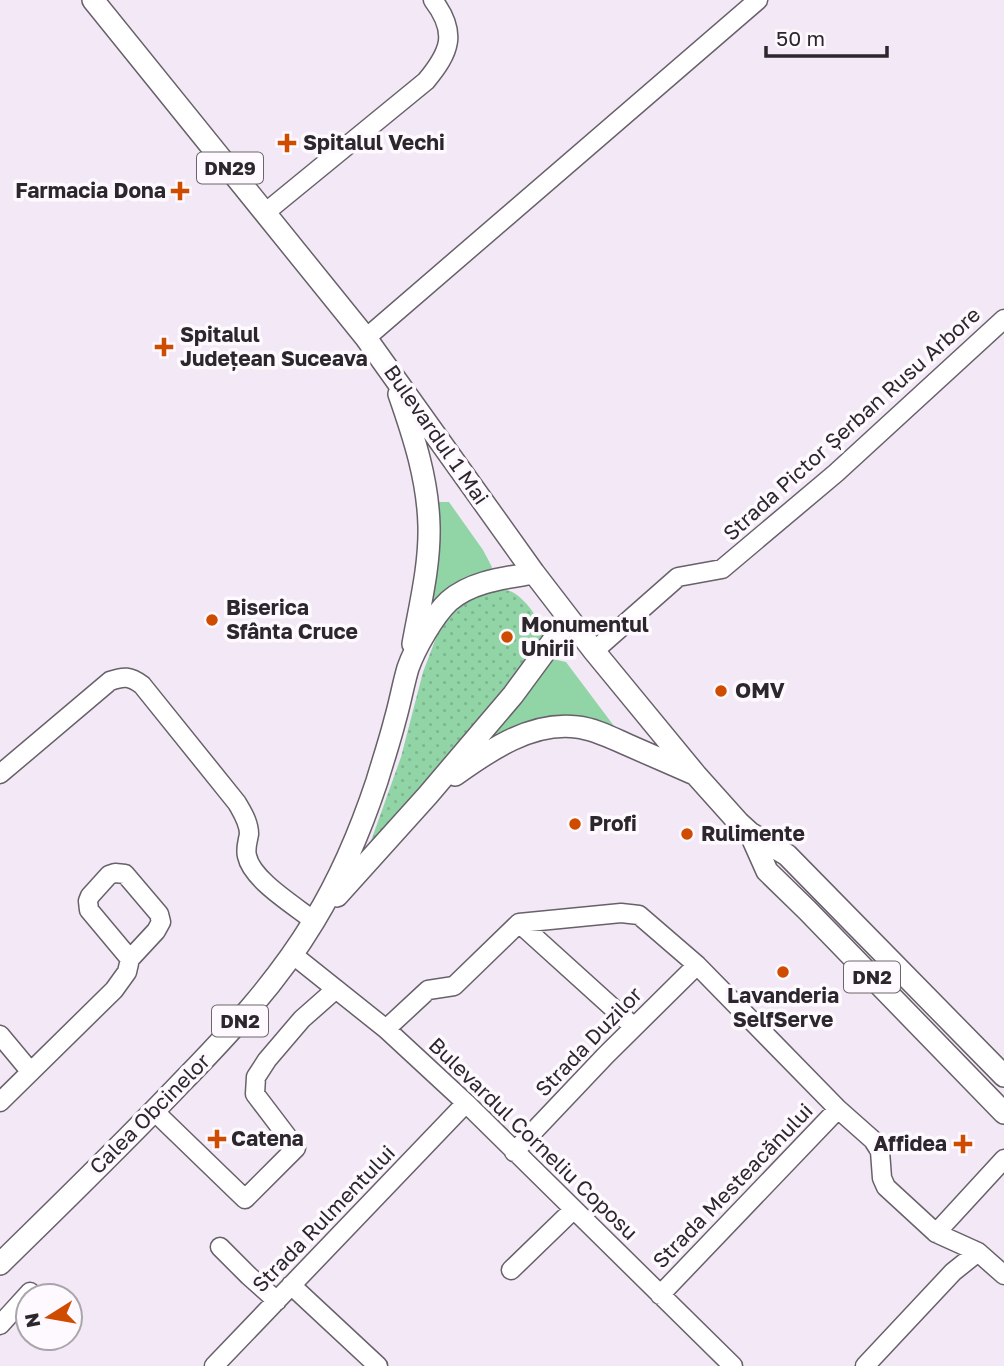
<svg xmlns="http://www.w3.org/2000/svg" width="1004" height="1366" font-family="'Golos Text',sans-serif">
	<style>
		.grass { fill: #91d5a6 }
		.park { fill: url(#park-dots) }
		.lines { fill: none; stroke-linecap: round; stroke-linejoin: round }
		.minor-casing { stroke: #68606a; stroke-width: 21 }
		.major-casing { stroke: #68606a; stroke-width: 24 }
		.minor { stroke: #fff; stroke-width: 18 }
		.major { stroke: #fff; stroke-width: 21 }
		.poi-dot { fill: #cf4b00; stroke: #fdf9fe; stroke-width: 2.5 }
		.labels { text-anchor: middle; stroke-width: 7; stroke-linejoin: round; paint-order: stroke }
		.shield { fill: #fdf9fe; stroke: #6a666b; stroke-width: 2 }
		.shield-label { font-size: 19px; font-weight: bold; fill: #2b272c }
		.poi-label { font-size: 21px; font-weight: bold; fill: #2b272c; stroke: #fdf9fe; text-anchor: start }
		.street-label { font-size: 21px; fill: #2b272c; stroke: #fdf9fe }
	</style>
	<defs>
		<pattern id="park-dots" width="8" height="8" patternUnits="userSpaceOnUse" patternTransform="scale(1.75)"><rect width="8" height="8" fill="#91d5a6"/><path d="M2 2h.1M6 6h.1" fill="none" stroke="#7db78f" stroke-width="1.8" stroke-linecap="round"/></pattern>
	</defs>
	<rect width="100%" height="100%" fill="#f3e9f6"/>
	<path class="grass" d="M437,502H449L483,550L492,567L489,572L451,588L432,601Z
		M553,659L566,662L617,730L595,722L470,757L514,711Z"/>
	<path class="park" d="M487,590C494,590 504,589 510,591C525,597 545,624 543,641L491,710L424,782L367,852L401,757L423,672L444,617L464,598Z"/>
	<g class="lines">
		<g class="minor-casing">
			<path id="minor" d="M266,212L426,81C450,52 458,33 433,0
				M366,338L758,0
				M594,651L678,577L722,569L836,473L1004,319
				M0,774L110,681C124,676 130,676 142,685L237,803C242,812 249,822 249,834C248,841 245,848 247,856C252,880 294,905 314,921
				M519,923L634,1027
				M292,954L386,1029L466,1103L733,1366
				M386,1029L428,990L454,986L519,923L621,913L639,915L697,965L838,1109L873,1140L880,1151L882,1178L886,1187L936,1233L978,1252L1004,1275
				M0,1035L30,1071
				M0,1102L114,990L127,972L130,959L156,931L161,922L159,914L125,874L115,873L109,875L90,896L88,901L89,910L130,959
				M154,1111L245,1199L296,1148L255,1094L256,1077L267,1060L302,1019L336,989
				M514,1152L606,1055L697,965
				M936,1233L1004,1159
				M220,1247L249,1276L277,1301
				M511,1270L573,1210
				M291,1285L378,1366
				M660,1295L838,1109
				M0,1325L30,1292
				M214,1366L466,1103
				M865,1366L953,1272L978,1252"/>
		</g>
		<g class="major-casing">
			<path id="major" d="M93,0L366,338L534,573L594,651L696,775L739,823L750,833L787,855L1004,1076
				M399,394C414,437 428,480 429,526C430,565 420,605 413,644
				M455,775C490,750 532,721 577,727C595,729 612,738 628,745C649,754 671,764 692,773
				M750,833L767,871L807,910L1004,1113
				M337,896L428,795L513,695L569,619
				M0,1264C60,1205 121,1146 180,1084C229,1034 278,981 314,921C341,877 361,829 377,781C383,761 390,740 395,720C400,703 403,685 408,668C415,648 434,615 449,601C472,581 505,578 534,573"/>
		</g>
		<use href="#minor" class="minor"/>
		<use href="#major" class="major"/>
	</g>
	<g class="poi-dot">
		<path d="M283.5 132.5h7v7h7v7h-7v7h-7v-7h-7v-7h7z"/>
		<path d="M176.5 180.5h7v7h7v7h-7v7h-7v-7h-7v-7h7z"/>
		<path d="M160.5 336.5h7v7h7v7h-7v7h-7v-7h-7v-7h7z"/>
		<circle cx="212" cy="620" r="7"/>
		<circle cx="507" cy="637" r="7"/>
		<circle cx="721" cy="691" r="7"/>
		<circle cx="575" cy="824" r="7"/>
		<circle cx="687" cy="834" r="7"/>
		<circle cx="783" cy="972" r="7"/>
		<path d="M213.5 1128.5h7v7h7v7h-7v7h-7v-7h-7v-7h7z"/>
		<path d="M959.5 1133.5h7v7h7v7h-7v7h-7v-7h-7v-7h7z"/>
	</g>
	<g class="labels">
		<g class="shield">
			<rect x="197" y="152.5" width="66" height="31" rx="5"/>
			<rect x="844" y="961.5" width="56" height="31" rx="5"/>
			<rect x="212" y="1005.5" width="56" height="31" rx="5"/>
		</g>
		<g class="shield-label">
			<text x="230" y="175">DN29</text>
			<text x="872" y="984">DN2</text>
			<text x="240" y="1028">DN2</text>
		</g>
		<g class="poi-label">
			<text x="303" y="150">Spitalul Vechi</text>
			<text x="166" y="198" text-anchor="end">Farmacia Dona</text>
			<text x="180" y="342">Spitalul<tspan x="180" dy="24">Județean Suceava</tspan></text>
			<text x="226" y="615">Biserica<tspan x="226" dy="24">Sfânta Cruce</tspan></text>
			<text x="521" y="632">Monumentul<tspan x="521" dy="24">Unirii</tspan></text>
			<text x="735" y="698">OMV</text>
			<text x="589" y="831">Profi</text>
			<text x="701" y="841">Rulimente</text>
			<text x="783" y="1003" text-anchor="middle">Lavanderia<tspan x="783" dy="24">SelfServe</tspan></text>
			<text x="231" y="1146">Catena</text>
			<text x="947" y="1151" text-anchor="end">Affidea</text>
		</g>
		<g class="street-label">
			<text transform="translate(852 424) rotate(-42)" y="7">Strada Pictor Șerban Rusu Arbore</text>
			<text transform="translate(436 435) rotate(55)" y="7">Bulevardul 1 Mai</text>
			<text transform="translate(589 1042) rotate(-46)" y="7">Strada Duzilor</text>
			<text transform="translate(150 1114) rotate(-45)" y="7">Calea Obcinelor</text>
			<text transform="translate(533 1139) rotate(44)" y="7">Bulevardul Corneliu Coposu</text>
			<text transform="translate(733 1186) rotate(-46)" y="7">Strada Mesteacănului</text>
			<text transform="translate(324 1219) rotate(-46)" y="7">Strada Rulmentului</text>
		</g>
	</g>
	<g transform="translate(49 1317) rotate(259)"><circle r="33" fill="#fdf9fe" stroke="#a9a5aa" stroke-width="2"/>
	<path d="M0-5L12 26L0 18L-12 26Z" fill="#cf4b00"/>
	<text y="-10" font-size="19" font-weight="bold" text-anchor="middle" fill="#2b272c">N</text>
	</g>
	<path d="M766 46v10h121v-10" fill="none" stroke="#2b272c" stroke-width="3.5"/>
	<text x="776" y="46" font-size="21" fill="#2b272c" stroke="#fdf9fe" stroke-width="5" paint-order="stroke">50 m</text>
</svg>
